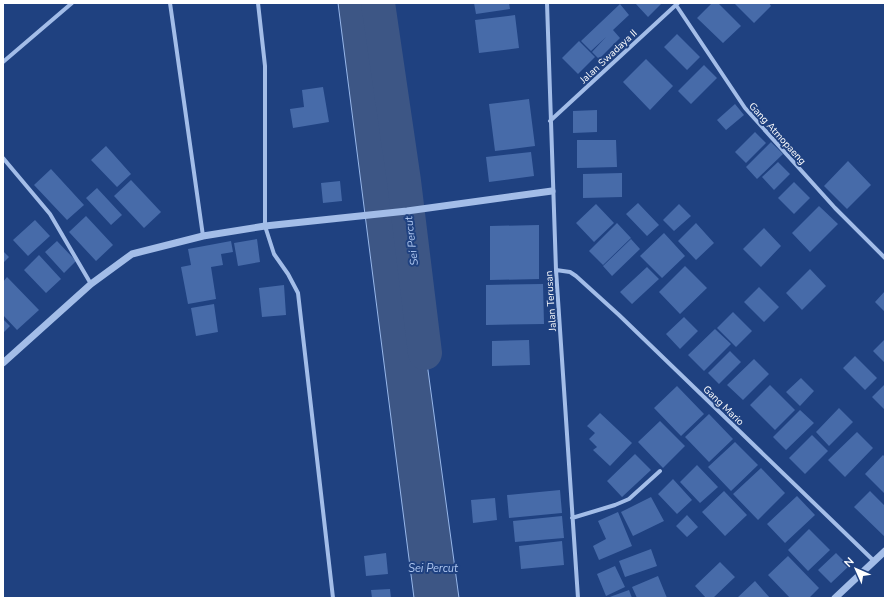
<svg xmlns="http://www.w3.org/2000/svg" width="888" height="601" font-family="'Nunito Sans',sans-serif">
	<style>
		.water { fill: #3d5685; stroke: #97b7ea }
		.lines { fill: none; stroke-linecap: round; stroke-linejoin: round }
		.river { stroke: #3d5685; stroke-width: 34 }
		.building { fill: #476ba9 }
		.minor { stroke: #a3bde8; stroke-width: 4 }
		.tertiary { stroke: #a3bde8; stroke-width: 7 }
		.labels { text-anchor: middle; stroke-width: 4; stroke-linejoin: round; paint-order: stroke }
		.street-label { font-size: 10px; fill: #fff; stroke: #1f4180 }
		.water-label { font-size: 11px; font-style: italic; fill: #afc7f0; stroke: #1f4180 }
	</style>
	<rect width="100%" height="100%" fill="#1f4180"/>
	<path class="water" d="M338,3H378L459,598H414Z"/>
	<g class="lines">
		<path class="river" d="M378,3L404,181L425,353"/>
	</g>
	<path class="building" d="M474,3H509L510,9L476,14Z
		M635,3H662L648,17Z
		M712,3H718L741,26L723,43L697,18Z
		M734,3H769L771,6L754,23Z
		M620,4L629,15L613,30L620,38L599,59L592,52L606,37L591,51L581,41Z
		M515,15L519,48L479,53L475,20Z
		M677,34L700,57L687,70L664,47Z
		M579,41L595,57L578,74L562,58Z
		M646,59L673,86L650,110L623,82Z
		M704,65L717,78L691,104L678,91Z
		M323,87L329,122L293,128L290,109L304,107L302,90Z
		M529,99L535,146L495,151L489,104Z
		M735,104L744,115L726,130L717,120Z
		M597,110V132L573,133V111Z
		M755,132L766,143L746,163L735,152Z
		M577,140H616L617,167L577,168Z
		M771,142L783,154L757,179L746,167Z
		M106,146L131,174L117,187L91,160Z
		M531,152L534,176L489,182L486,157Z
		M848,161L871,185L847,209L824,186Z
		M778,162L790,174L774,190L762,177Z
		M51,169L84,205L67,220L34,185Z
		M622,173V197L583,198V174Z
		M131,180L161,212L144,228L114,196Z
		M340,181L342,201L323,203L321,183Z
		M794,182L810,198L794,214L778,198Z
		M97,188L122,215L111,225L86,198Z
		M638,203L659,225L647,236L626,214Z
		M596,204L614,223L594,242L576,223Z
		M679,204L691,216L674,231L663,220Z
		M819,206L838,224L810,252L792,233Z
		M86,216L113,245L96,261L69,232Z
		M35,220L50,236L28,256L13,240Z
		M617,223L631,238L603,265L589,251Z
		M696,223L714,243L696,260L678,241Z
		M539,225V279L490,280V226Z
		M764,228L781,246L761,267L743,249Z
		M664,233L685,256L662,278L640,256Z
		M257,239L260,262L238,266L234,243Z
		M631,239L640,249L612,276L603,266Z
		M57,241L76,261L64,273L45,252Z
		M231,241L233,252L221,254L223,265L211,267L216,299L188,304L181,267L191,265L188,249Z
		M3,251L9,257L3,263Z
		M39,255L61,279L46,293L24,270Z
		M685,266L707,288L680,314L659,292Z
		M647,267L659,279L632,304L620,292Z
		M810,269L826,286L802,310L786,293Z
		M7,277L39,310L17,330L3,315V282Z
		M543,284L544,324L486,325V285Z
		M284,285L286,315L262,317L259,288Z
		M759,287L779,307L764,322L744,302Z
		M885,291V312L875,302Z
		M214,304L218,332L196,336L191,308Z
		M733,312L752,331L736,347L717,328Z
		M684,317L698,331L680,349L666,334Z
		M3,319L10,326L3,333Z
		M715,329L731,344L704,371L688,355Z
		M885,339V363L873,351Z
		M529,340L530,365L492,366V341Z
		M730,351L741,362L719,384L708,373Z
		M855,356L877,378L865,390L843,368Z
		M754,359L769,374L743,400L727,385Z
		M801,378L814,391L800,406L786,392Z
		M885,384V410L872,397Z
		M770,385L795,410L775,430L750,405Z
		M677,386L704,414L681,436L654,408Z
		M839,408L853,422L829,446L816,432Z
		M800,410L814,423L786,450L773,437Z
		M600,413L632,443L610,466L593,450L597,447L589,439L595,433L587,426Z
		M709,414L733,439L709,462L685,437Z
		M660,421L685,446L663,468L638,442Z
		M857,432L873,448L845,477L828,460Z
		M812,435L828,451L805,474L789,458Z
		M735,442L758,465L731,491L708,467Z
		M635,454L651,470L622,497L607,481Z
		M883,455L885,457V494L865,474Z
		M697,465L718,487L700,503L680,482Z
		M761,468L785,493L758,520L733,494Z
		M673,479L692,500L677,514L658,494Z
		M560,490L562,513L509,518L507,495Z
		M724,491L747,515L725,536L702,512Z
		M870,491L885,506V537L854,507Z
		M797,496L815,515L785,543L767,524Z
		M651,497L664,521L633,536L621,512Z
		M495,498L497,520L473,523L471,500Z
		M618,512L632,546L599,560L593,546L606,539L598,521Z
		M687,515L698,527L687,537L676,526Z
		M562,516L564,538L515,542L513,521Z
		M809,529L830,550L808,571L788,550Z
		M562,541L564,565L521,569L519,546Z
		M651,549L657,566L625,577L619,561Z
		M386,553L388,574L366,576L364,556Z
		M836,553L849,566L831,583L818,570Z
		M788,556L819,588L809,598H790L768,575Z
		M720,562L735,577L713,598H706L695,586Z
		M615,566L625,587L606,596L597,574Z
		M658,576L667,598H637L632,587Z
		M755,581L770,598H737Z
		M390,589L391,598H372L371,590Z
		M629,590L632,598H607Z"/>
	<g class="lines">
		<path class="minor" d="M170,3L203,236
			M258,3L265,66V226L274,254L288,274L298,293L333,598
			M547,3L556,270L578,598
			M676,5L745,108L835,208L885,258
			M3,62L72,3
			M550,121L678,3
			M3,158L50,214L91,284
			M556,270L570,272L576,276L619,315L874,561
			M572,518L615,505L629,499L660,471"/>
		<path class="tertiary" d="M3,363L91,284L132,254L203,236L265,226L407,211L552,191
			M835,598L885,551"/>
	</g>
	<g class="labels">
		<g class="street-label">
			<text transform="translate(608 56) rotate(-43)" y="4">Jalan Swadaya II</text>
			<text transform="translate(778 133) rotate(48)" y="4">Gang Atmopaeng</text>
			<text transform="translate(550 301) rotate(-94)" y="4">Jalan Terusan</text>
			<text transform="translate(724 405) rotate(44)" y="4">Gang Mario</text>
		</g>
		<g class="water-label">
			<text transform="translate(411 241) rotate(-97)" y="4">Sei Percut</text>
			<text x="433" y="572">Sei Percut</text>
		</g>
	</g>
	<rect width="888" height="601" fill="none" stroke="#ffffff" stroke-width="8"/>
	<g transform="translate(856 569) rotate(315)" stroke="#1f4180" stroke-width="3" paint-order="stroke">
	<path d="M0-3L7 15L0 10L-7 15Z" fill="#ffffff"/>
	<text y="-6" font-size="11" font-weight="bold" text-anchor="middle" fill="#ffffff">N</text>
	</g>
</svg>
